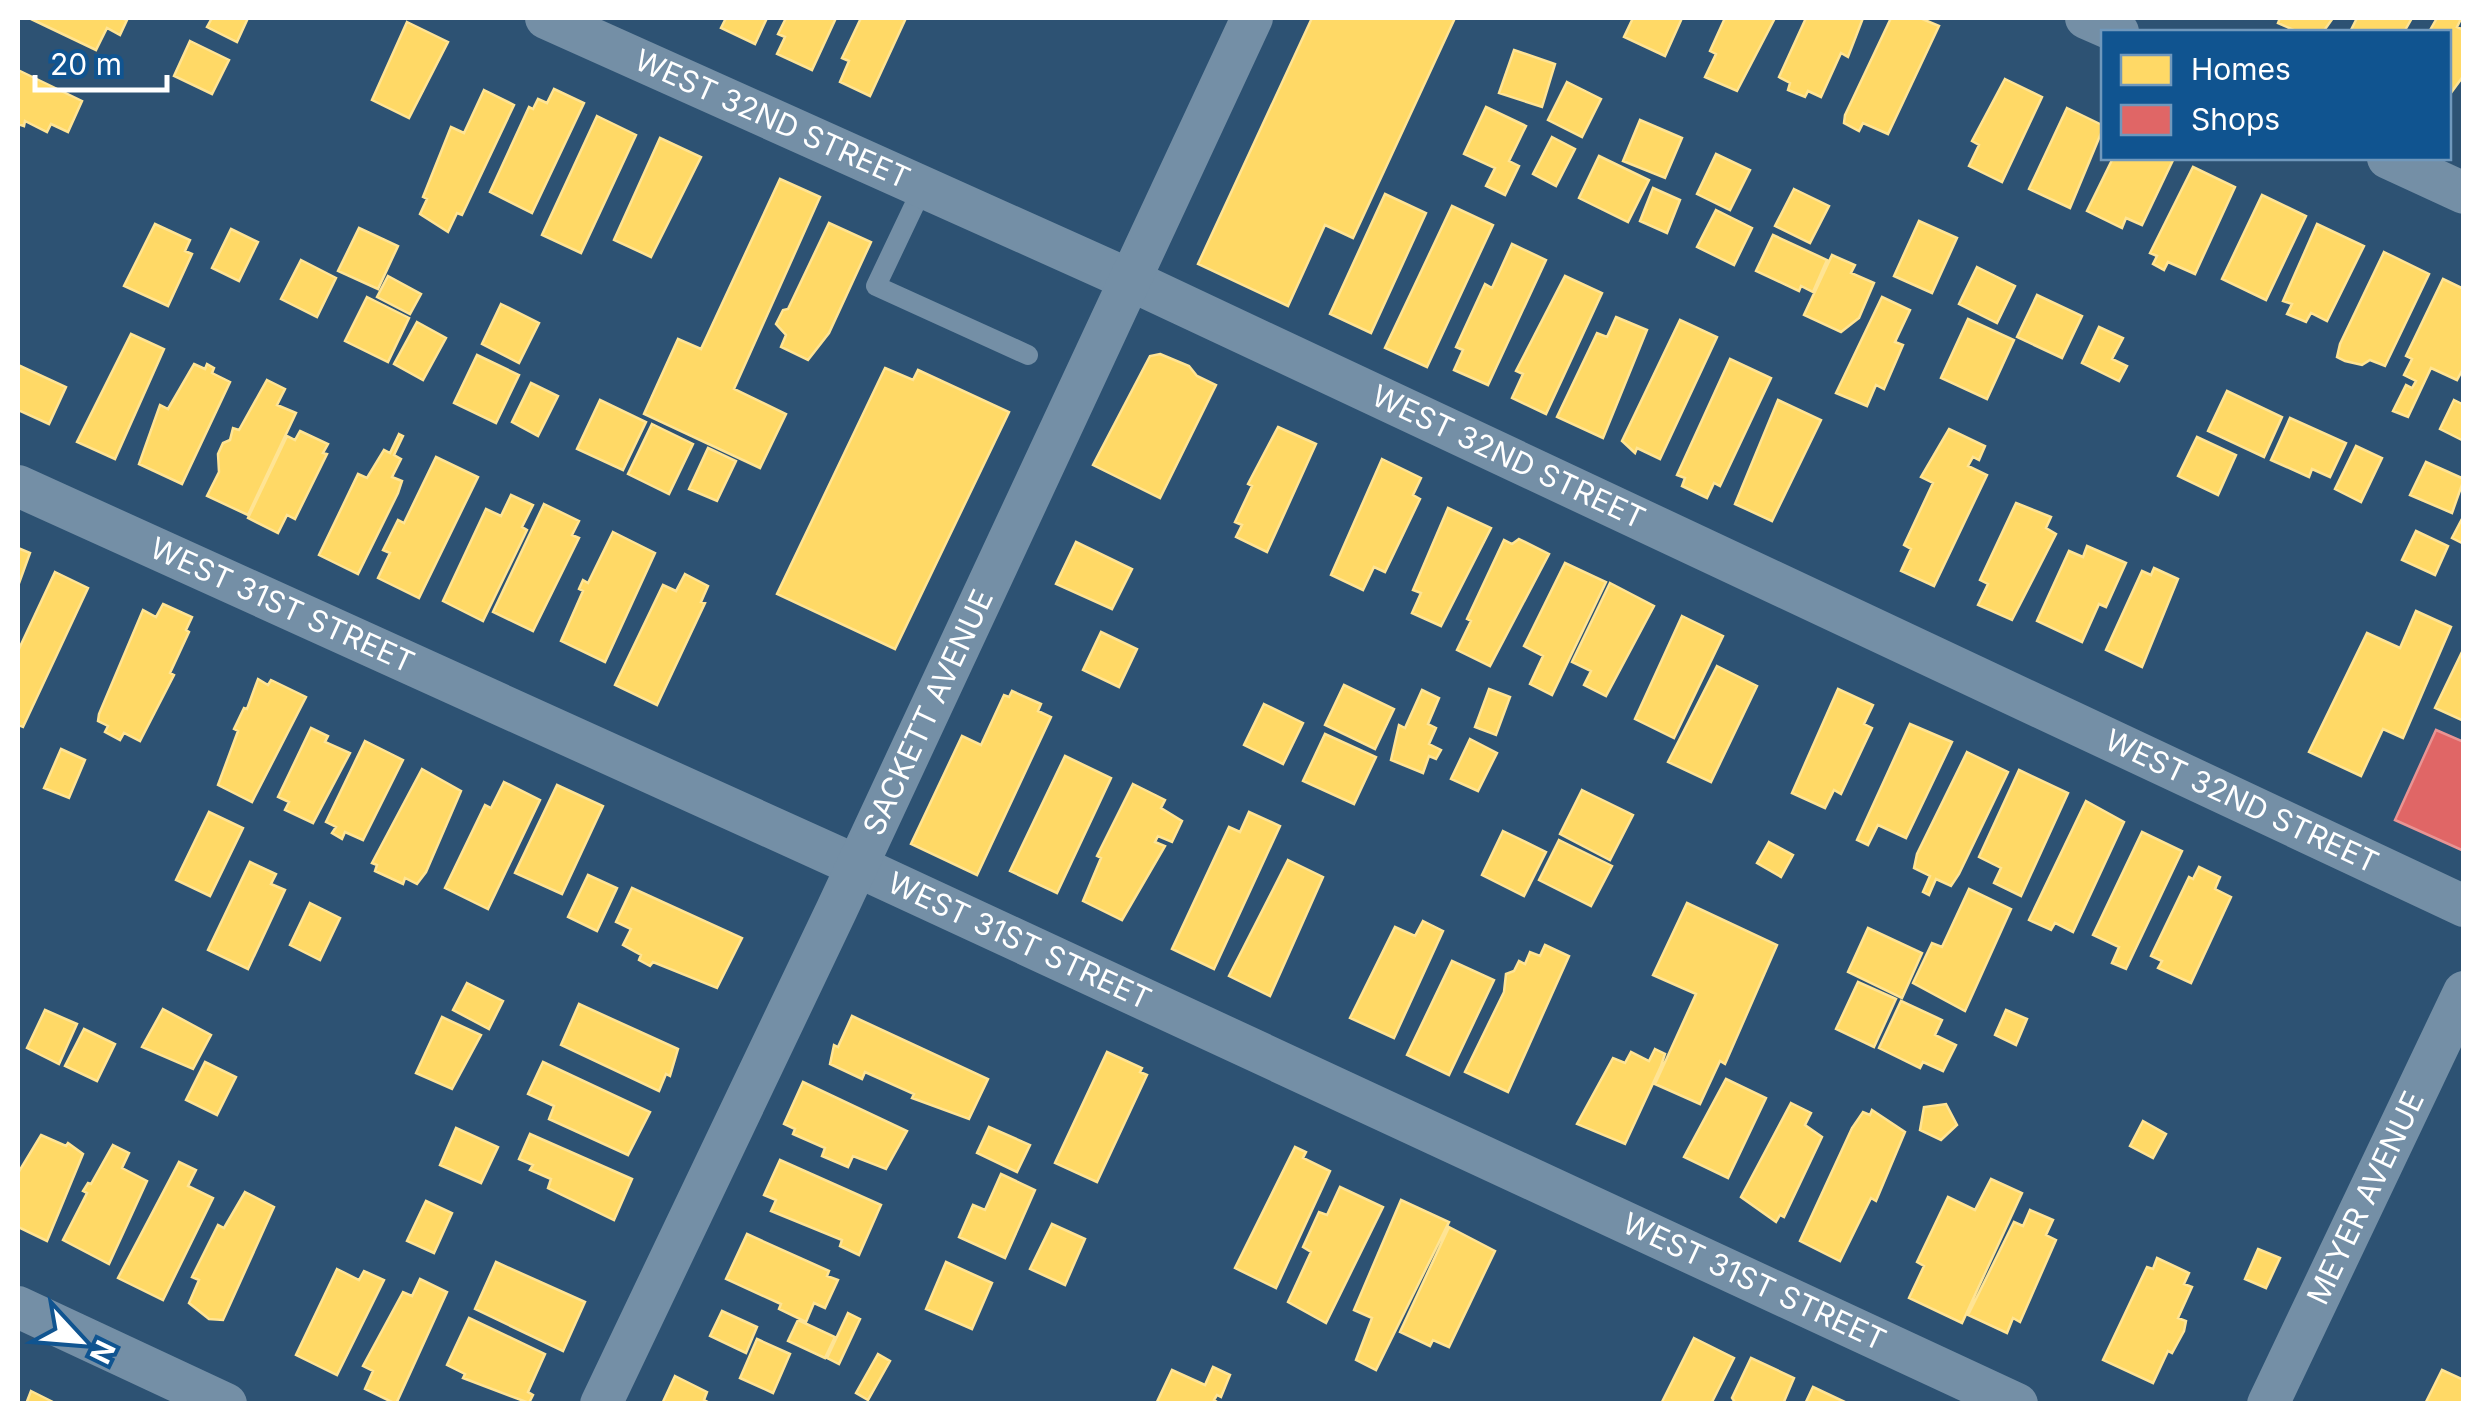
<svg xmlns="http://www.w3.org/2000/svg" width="2481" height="1421" font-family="Inter,sans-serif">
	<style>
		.homes { fill: #ffd966; stroke: #ffe494; stroke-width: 2.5 }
		.shops { fill: #e06666; stroke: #e99494; stroke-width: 2.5 }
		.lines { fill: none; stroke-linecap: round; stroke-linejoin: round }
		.lane { stroke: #748fa6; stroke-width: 20 }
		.street { stroke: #748fa6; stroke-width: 42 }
		.labels { text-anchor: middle; stroke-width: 10; stroke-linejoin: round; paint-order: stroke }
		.street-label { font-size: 30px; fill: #fff; stroke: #105490 }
	</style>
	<rect width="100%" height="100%" fill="#2d5273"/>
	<path class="homes" d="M29,18H121L127,20L120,35L107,28L96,50Z
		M212,18H248L237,42L207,27Z
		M726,18H767L755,44L721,28Z
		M786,18H836L812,70L777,54L785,37L778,34Z
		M861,18H906L870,96L840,82L849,61L842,58Z
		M1312,18H1455L1353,238L1325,225L1288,306L1198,264Z
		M1633,18H1682L1665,56L1624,37Z
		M1725,18H1775L1737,91L1705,77L1716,54L1710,51Z
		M1806,18H1863L1848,57L1841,53L1821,97L1808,91L1805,97L1788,90L1790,83L1779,77Z
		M1891,18H1920L1939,26L1888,134L1863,123L1859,131L1844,123L1845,115Z
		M2280,18H2333L2323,32H2298L2278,23Z
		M2357,18H2412L2404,32H2350Z
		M2437,18L2461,19L2457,27L2464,30V75L2448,97V32H2429Z
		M407,22L448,42L409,118L372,100Z
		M190,41L229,60L212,94L174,76Z
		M1514,50L1555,64L1542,107L1499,93Z
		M18,70L82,101L68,132L51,124L47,132L25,121L24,126L18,124Z
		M2005,79L2042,97L2002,182L1969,166L1979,145L1972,141Z
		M1567,82L1601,99L1582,137L1548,120Z
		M554,89L584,103L532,213L490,192L529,107L533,109L538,99L547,103Z
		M484,90L514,105L462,215L457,213L448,232L420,214L427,199L423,197L451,127L464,133Z
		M1486,107L1526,126L1509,161L1519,166L1505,195L1486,186L1495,168L1464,154Z
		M2067,108L2104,126L2070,208L2029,189Z
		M597,116L636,135L581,253L542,235Z
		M1640,120L1682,138L1665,178L1623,161Z
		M1552,137L1575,149L1556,186L1533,174Z
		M660,138L701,157L651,257L614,240Z
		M1716,154L1750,170L1730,210L1697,194Z
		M1599,156L1649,180L1628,222L1579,198Z
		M2113,158H2174L2142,225L2126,218L2122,228L2087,211Z
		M2193,167L2235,187L2195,274L2168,262L2164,270L2153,264L2157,256L2150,253Z
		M780,179L820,197L734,389L786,414L760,468L644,414L678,339L701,349Z
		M1653,188L1680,200L1667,233L1640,221Z
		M1794,189L1829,206L1810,243L1775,226Z
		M1385,194L1426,213L1371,333L1330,314Z
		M2262,195L2306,216L2266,300L2222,279Z
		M1452,206L1493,225L1427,367L1385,348Z
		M1716,210L1752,228L1734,265L1697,247Z
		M1919,221L1957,238L1932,293L1894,276Z
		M829,223L871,242L829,333L808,360L781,347L786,335L776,324L783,310L788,309Z
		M155,224L190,240L185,251L192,254L168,306L124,286Z
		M2317,224L2364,246L2327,321L2311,313L2306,322L2287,314L2292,304L2283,301Z
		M359,228L398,246L378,289L338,271Z
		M231,229L258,242L239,281L212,268Z
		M1773,235L1827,260L1813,292L1801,286L1799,291L1756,271Z
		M1512,244L1546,260L1488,385L1454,370L1463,350L1456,347L1485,284L1492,288Z
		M2384,252L2429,274L2385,366L2370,360L2362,365L2345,361L2337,357L2340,344Z
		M1832,255L1855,265L1851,273L1874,283L1859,318L1841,332L1804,315Z
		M301,260L336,278L317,317L281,299Z
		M1977,267L2015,286L1997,323L1959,304Z
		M388,276L421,294L410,314L377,297Z
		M1565,276L1602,293L1546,414L1512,398L1523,374L1516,371Z
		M2443,279L2464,289V367L2457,380L2431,368L2408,417L2393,411L2406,385L2412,388L2416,381L2404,375L2412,359L2406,356Z
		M2037,295L2082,316L2062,358L2017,337Z
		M367,297L409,318L388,362L345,341Z
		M1882,297L1910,310L1895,342L1903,345L1884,389L1876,385L1867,406L1836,393Z
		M501,304L539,323L519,363L482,344Z
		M1616,317L1647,330L1603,438L1557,417L1597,333L1607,337Z
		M1968,319L2014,340L1987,399L1941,378Z
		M1680,320L1717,337L1660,459L1637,448L1635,453L1622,441Z
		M417,322L446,338L423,380L394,364Z
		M2099,327L2123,338L2112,359L2127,366L2119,381L2082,363Z
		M131,334L164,349L115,459L77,442Z
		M1160,354L1189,366L1197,376L1216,385L1160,498L1093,465L1150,356Z
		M477,355L519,375L496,423L454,403Z
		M1730,359L1771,378L1720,486L1714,483L1707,498L1682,486L1685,478L1677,475Z
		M194,364L205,369L207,364L214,368L212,373L230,382L182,484L139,464L160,405L168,409Z
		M18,365L66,387L49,424L18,410Z
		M885,368L913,380L918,370L1009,412L895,649L777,594Z
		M267,380L285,389L277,405L296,413L248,515L207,496L219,472L218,454L223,443L230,440L233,428L239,430Z
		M531,383L558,396L538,436L512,422Z
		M2227,391L2282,417L2264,457L2208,431Z
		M600,400L646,422L623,470L577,449Z
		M1778,400L1821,420L1772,521L1735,504Z
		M2454,400L2464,405V441L2440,429Z
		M2290,418L2346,443L2330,477L2312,469L2309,477L2271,460Z
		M652,424L693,444L669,494L628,474Z
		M1278,427L1316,444L1267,552L1236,537L1242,525L1235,522L1252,486L1248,484Z
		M1949,429L1985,446L1979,460L1973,457L1968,466L1987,475L1934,586L1901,571L1911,549L1904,545L1933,483L1921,477Z
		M300,431L328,444L323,453L327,454L295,519L287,515L278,533L248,518L287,436L295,440Z
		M399,434L403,436L394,455L401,459L392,477L402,481L398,493L358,574L319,555L358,474L367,478L384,450L390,453Z
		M2197,437L2236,455L2218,495L2178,476Z
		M2356,446L2382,458L2361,502L2335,489Z
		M708,448L736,461L717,501L689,489Z
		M436,457L478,477L419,598L378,578L390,553L383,550L398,520L404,523Z
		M1382,459L1421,478L1413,495L1420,499L1385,572L1374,567L1363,590L1331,575Z
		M2426,462L2464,479L2452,513L2410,495Z
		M511,495L533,505L522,527L527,530L483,621L443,601L486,509L501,516Z
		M2016,503L2051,517L2046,528L2056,534L2012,620L1978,605L1988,584L1980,580Z
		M544,504L579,521L572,535L579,538L533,631L493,612Z
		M1448,508L1491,528L1441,626L1412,613L1421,593L1413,590Z
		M2464,515V544L2452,538Z
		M2416,531L2448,546L2435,575L2402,560Z
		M613,532L655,553L605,662L561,641L583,591L579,589L583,580L588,583Z
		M1519,539L1549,554L1490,666L1457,650L1471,621L1467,619L1504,540L1512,544Z
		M1076,542L1132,569L1112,609L1056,584Z
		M2087,546L2126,563L2106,607L2099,604L2082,642L2037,621L2069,551L2083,557Z
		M18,548L30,553L18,586Z
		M1565,563L1606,582L1552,695L1530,684L1543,656L1524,646Z
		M2154,568L2178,579L2142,667L2106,650L2142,571L2151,575Z
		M55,572L88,588L23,727L18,725V651Z
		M685,574L708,586L701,602L705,603L657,705L615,685L663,585L676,591Z
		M1610,583L1654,606L1606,696L1584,685L1591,671L1572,662Z
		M163,604L192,617L186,630L189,632L170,673L174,675L140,741L124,733L120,740L105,732L108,726L98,721L99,714L143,610L156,617Z
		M2416,611L2451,627L2403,738L2383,729L2361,776L2309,752L2367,633L2400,648Z
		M1682,616L1723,636L1674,738L1635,719Z
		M1101,632L1137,649L1119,687L1083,670Z
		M2462,652L2464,653V721L2435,708Z
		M1717,666L1757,686L1711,782L1668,762Z
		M258,679L268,685L271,680L306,697L252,802L218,785L238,731L234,729L244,708L247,709Z
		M1344,685L1394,709L1375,749L1325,725Z
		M1489,689L1510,697L1496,735L1475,727Z
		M1838,689L1873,705L1864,724L1872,728L1841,794L1834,790L1825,808L1792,793Z
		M1422,690L1439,698L1428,724L1436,728L1429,744L1441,750L1436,759L1429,756L1423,773L1391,760L1399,725L1405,728Z
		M1012,691L1041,704L1038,711L1051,717L977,875L911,844L962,736L981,745L1004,695L1009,697Z
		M1264,704L1303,723L1283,764L1244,745Z
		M1910,724L1952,742L1906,838L1878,825L1868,845L1857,840Z
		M311,728L328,736L325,742L350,753L313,823L285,810L289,802L278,797Z
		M1325,734L1376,757L1354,804L1303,781Z
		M1470,739L1497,753L1478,791L1451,779Z
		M365,741L403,760L363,840L345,832L342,839L332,833L336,827L326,822Z
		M61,749L85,760L69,798L44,788Z
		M1967,752L2008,772L1959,874L1951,886L1936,879L1929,895L1923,892L1930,876L1914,868L1917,854Z
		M1065,756L1111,778L1057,893L1010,871Z
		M422,769L461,791L426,872L417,884L405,878L403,884L375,871L377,865L372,863Z
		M2019,770L2068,793L2021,896L1994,883L2001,868L1979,857Z
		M504,782L540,800L488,909L445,888L485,805L491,808Z
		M1133,784L1165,800L1161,808L1182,821L1172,842L1158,836L1155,842L1165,846L1122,920L1083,901L1101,858L1097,856Z
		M557,785L603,806L562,894L515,873Z
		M1582,790L1633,815L1610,860L1560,834Z
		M2086,801L2124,822L2073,932L2055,923L2051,930L2029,920Z
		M209,812L243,828L210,896L176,880Z
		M1249,812L1280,826L1214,969L1172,949L1229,827L1240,832Z
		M1503,831L1546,852L1524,896L1482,875Z
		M2142,832L2182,851L2126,969L2112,963L2119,947L2093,935Z
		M1559,840L1612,866L1591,906L1539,880Z
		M1769,842L1793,855L1781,877L1757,863Z
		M1288,860L1323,877L1270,996L1229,976Z
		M250,862L276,874L271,884L285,890L248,969L208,950Z
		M2199,867L2220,877L2215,889L2231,897L2191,983L2158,968L2162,961L2151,956L2189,877L2193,879Z
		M588,875L617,888L597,931L568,917Z
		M632,888L742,938L717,988L653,962L650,966L639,960L641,955L623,945L631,929L616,922Z
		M1969,889L2011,909L1965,1011L1913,983L1932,943L1942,947Z
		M310,903L340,918L320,960L290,945Z
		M1687,903L1777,945L1725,1064L1720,1061L1700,1104L1655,1084L1696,994L1653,975Z
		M1423,921L1443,931L1394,1038L1350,1018L1395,927L1415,936Z
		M1868,928L1922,953L1902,998L1848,972Z
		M1545,945L1569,956L1508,1092L1465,1072L1504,992L1506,974L1514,971L1519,961L1525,964L1530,952L1540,956Z
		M1452,961L1494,980L1449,1075L1407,1055Z
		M1858,982L1896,999L1874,1047L1836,1029Z
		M467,983L503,1001L489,1029L453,1010Z
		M1901,1001L1942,1020L1935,1035L1956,1045L1943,1071L1923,1062L1920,1068L1879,1048Z
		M579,1004L678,1049L670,1076L666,1074L659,1091L561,1045Z
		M163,1009L211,1035L193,1069L142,1047Z
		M45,1010L77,1024L59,1064L27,1048Z
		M2006,1010L2027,1019L2016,1045L1995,1035Z
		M852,1016L988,1079L969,1119L912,1098L914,1094L865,1072L862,1079L830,1064L834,1045L838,1047Z
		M442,1017L481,1035L452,1089L416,1073Z
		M84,1029L115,1044L97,1081L65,1066Z
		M1655,1049L1665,1054L1661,1066L1625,1144L1577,1124L1613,1058L1625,1063L1631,1052L1649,1061Z
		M1107,1052L1142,1068L1140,1072L1147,1075L1097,1182L1055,1163Z
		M205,1062L236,1077L217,1115L186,1100Z
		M543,1062L650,1112L628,1155L549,1119L554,1106L528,1094Z
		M1726,1079L1766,1098L1728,1178L1684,1157Z
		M803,1082L907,1131L886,1169L853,1156L848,1167L822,1156L825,1148L793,1134L795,1129L784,1124Z
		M1791,1103L1811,1113L1805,1125L1822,1137L1784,1217L1780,1215L1776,1222L1741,1197Z
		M1946,1104L1957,1125L1941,1140L1920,1130L1924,1107Z
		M1872,1110L1905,1132L1876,1201L1871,1198L1840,1261L1800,1241L1852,1128L1863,1112L1870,1115Z
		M2143,1121L2166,1134L2153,1158L2130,1146Z
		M989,1127L1030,1145L1017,1172L977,1153Z
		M456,1128L498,1147L481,1183L440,1165Z
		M530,1134L632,1179L614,1220L548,1188L551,1179L530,1170L533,1165L519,1159Z
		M41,1135L66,1146L68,1143L83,1154L47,1241L18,1227V1173Z
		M113,1145L129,1153L122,1168L147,1181L109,1264L63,1240L87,1193L83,1191L88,1183L91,1184Z
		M1295,1147L1306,1152L1303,1158L1330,1171L1276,1288L1235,1268Z
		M780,1160L881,1205L859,1255L840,1246L842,1240L771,1211L776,1200L764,1195Z
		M179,1162L196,1170L188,1186L213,1198L163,1300L118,1278Z
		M1001,1174L1035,1190L1005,1258L959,1237L973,1205L985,1210Z
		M1991,1179L2022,1193L1962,1323L1909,1298L1924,1266L1917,1262L1948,1197L1975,1210Z
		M1340,1187L1383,1207L1326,1323L1288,1302L1311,1252L1303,1247L1319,1212L1327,1215Z
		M245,1192L274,1207L223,1320L209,1319L189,1303L199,1280L192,1277L218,1225L224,1228Z
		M1401,1200L1449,1222L1376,1370L1356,1360L1372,1318L1354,1310Z
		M426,1201L452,1213L434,1253L407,1241Z
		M2030,1210L2053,1220L2046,1235L2056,1240L2020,1322L2013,1318L2007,1333L1968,1315L2014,1222L2023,1226Z
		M1052,1224L1085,1239L1065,1285L1030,1269Z
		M1449,1227L1495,1251L1449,1347L1433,1340L1430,1346L1400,1332Z
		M747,1234L829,1271L827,1276L838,1280L825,1308L814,1303L806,1322L779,1309L781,1304L726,1279Z
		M2258,1249L2280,1258L2266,1288L2245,1279Z
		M2157,1258L2189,1273L2184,1284L2192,1287L2178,1318L2186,1321L2184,1331L2172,1353L2168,1351L2153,1383L2103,1360L2147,1267L2153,1269Z
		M496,1262L585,1302L563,1351L475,1309Z
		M946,1262L992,1283L972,1329L926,1309Z
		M337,1269L359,1280L364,1271L384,1280L337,1375L296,1355Z
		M420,1279L447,1292L396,1404L365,1389L373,1371L363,1366L403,1292L412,1296Z
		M722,1311L757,1327L746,1353L710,1336Z
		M848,1313L860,1319L839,1364L827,1358Z
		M469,1318L545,1354L528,1392L533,1395L529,1403L463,1378L465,1374L447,1365Z
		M798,1320L835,1337L825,1358L788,1341Z
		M1694,1338L1734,1358L1711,1404H1661Z
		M757,1339L790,1354L773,1393L740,1378Z
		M878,1354L890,1361L868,1400L856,1393Z
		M1751,1358L1794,1378L1783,1404H1736L1732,1398Z
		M1213,1367L1230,1375L1221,1397L1217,1395L1214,1400L1220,1404H1156L1172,1370L1205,1385Z
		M2442,1370L2464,1380V1404H2425Z
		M675,1376L707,1392L704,1400L712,1404H662Z
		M1813,1387L1849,1404H1805Z
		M31,1391L57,1404H26Z"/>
	<path class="shops" d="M2436,730L2464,742V851L2395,820Z"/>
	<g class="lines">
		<path class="lane" d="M923,187L876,286L1028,355"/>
		<g class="street">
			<path id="s1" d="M546,18L1128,279L2464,906"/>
			<path d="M2086,18L2118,32"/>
			<path d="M2388,158L2464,193"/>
			<path id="s2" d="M18,486L857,866L2017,1404"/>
			<path d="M18,1307L226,1404"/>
			<path id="s3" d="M601,1404L837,909L1252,18"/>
			<path id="s4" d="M2268,1404L2464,992"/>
		</g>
	</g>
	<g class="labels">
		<g class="street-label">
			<text dy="10" stroke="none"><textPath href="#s1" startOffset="248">WEST 32ND STREET</textPath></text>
			<text dy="10" stroke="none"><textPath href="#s1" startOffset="1058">WEST 32ND STREET</textPath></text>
			<text dy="10" stroke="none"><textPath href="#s2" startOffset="290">WEST 31ST STREET</textPath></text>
			<text dy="10" stroke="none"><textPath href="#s3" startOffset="765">SACKETT AVENUE</textPath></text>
			<text dy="10" stroke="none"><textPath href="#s1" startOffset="1868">WEST 32ND STREET</textPath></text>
			<text dy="10" stroke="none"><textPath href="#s2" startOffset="1100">WEST 31ST STREET</textPath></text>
			<text dy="10" stroke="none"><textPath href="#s4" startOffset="228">MEYER AVENUE</textPath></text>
			<text dy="10" stroke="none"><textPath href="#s2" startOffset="1910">WEST 31ST STREET</textPath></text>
		</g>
	</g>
	<rect width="2481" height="1421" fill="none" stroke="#ffffff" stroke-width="40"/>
	<rect x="2101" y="30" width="350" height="130" fill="#105490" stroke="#7098bc" stroke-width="2.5"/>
	<rect x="2121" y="55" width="50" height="30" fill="#ffd966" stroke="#7098bc" stroke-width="2.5"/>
	<text x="2191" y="80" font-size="30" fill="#ffffff">Homes</text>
	<rect x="2121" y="105" width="50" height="30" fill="#e06666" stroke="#7098bc" stroke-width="2.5"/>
	<text x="2191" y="130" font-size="30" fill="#ffffff">Shops</text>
	<g transform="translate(80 1341) rotate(116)" stroke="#105490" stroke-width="8" paint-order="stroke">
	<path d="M0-8L18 38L0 25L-18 38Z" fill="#ffffff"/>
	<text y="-15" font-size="28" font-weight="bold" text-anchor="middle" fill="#ffffff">N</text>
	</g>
	<path d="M35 75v15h132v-15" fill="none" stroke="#ffffff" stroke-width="5"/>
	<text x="50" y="75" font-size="30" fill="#ffffff" stroke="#105490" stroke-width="8" paint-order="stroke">20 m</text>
</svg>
